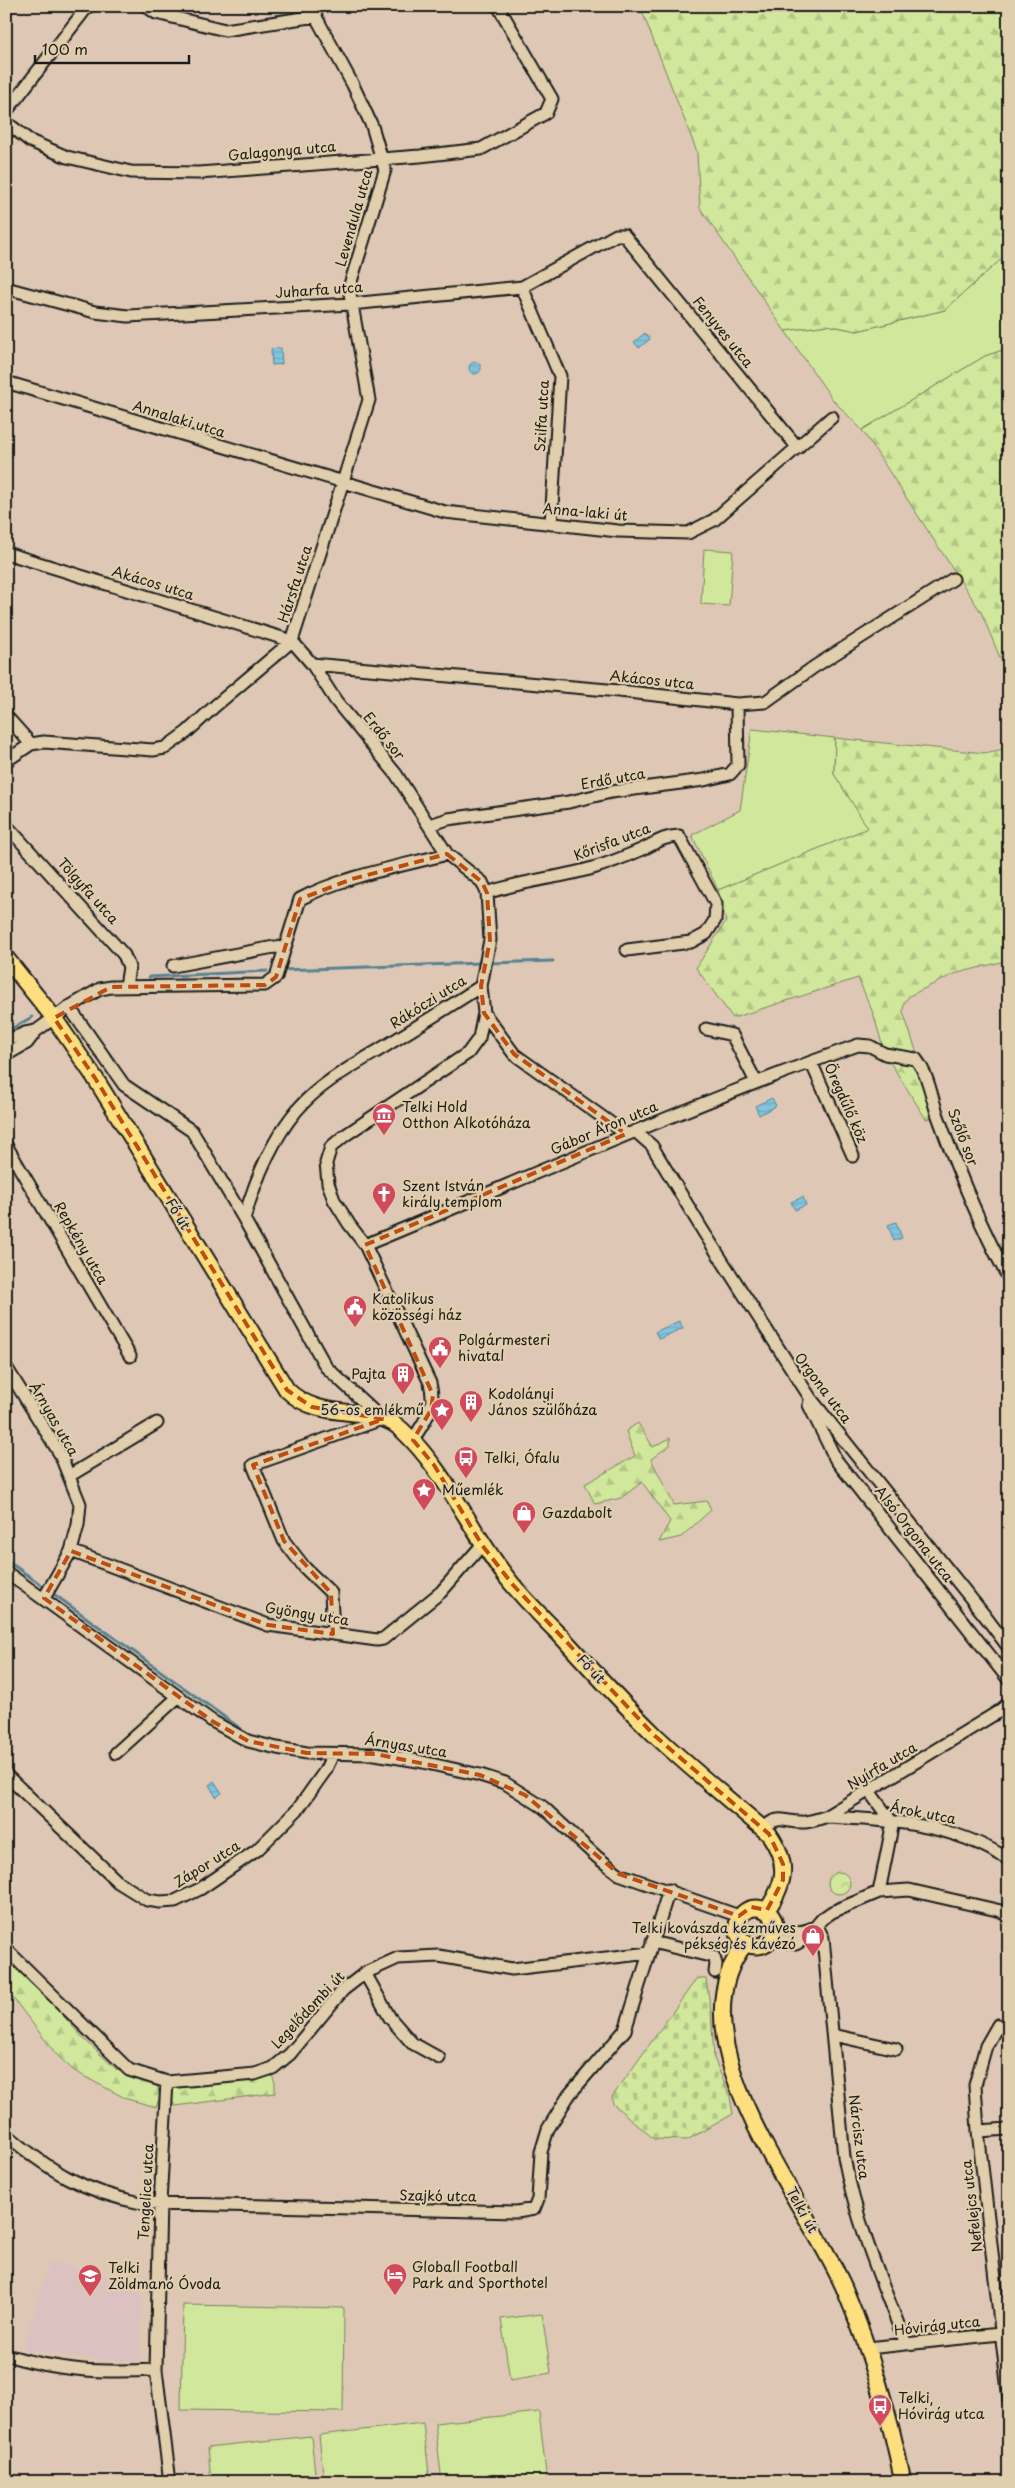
<svg xmlns="http://www.w3.org/2000/svg" width="1015" height="2488" font-family="'Playpen Sans',sans-serif">
	<style>
		.built { fill: #dbc1c0 }
		.green { fill: #d1e79c; stroke: #76825c }
		.forest { fill: url(#forest-firs); stroke: #76825c }
		.cemetery { fill: url(#cemetery-stones); stroke: #76825c }
		.park { fill: url(#park-crowns); stroke: #76825c }
		.water { fill: url(#water-rules); stroke: #588192 }
		.lines { fill: none; stroke-linecap: round; stroke-linejoin: round }
		.stream { stroke: #588192; stroke-width: 3 }
		.minor-casing { stroke: #1c1c1c; stroke-width: 15 }
		.major-casing { stroke: #1c1c1c; stroke-width: 19 }
		.minor { stroke: #e0ceac; stroke-width: 11 }
		.major { stroke: #fddf80; stroke-width: 15 }
		.marked { fill: none; stroke: #bf4d0f; stroke-width: 4; stroke-dasharray: 10 6; stroke-linejoin: round }
		.labels { text-anchor: middle; stroke-width: 4.5; stroke-linejoin: round; paint-order: stroke }
		.street-label { font-size: 14px; fill: #1c1c1c; stroke: #e0ceac }
		.poi-label { font-size: 14px; fill: #1c1c1c; stroke: #e0ceac; text-anchor: start }
	</style>
	<defs>
		<pattern id="forest-firs" width="22" height="20" patternUnits="userSpaceOnUse" patternTransform="scale(1.25)"><rect width="22" height="20" fill="#d1e79c"/><path d="M5 1l3.5 6h-7zM16 11l3.5 6h-7z" fill="#b3c686"/></pattern>
		<pattern id="cemetery-stones" width="16" height="16" patternUnits="userSpaceOnUse" patternTransform="scale(1.25)"><rect width="16" height="16" fill="#d1e79c"/><path d="M2 7V4a2 2 0 0 1 4 0v3zM10 15v-3a2 2 0 0 1 4 0v3z" fill="#b3c686"/></pattern>
		<pattern id="park-crowns" width="20" height="18" patternUnits="userSpaceOnUse" patternTransform="scale(1.25)"><rect width="20" height="18" fill="#d1e79c"/><path d="M2 6a3 3 0 1 1 6 0M12 15a3 3 0 1 1 6 0" fill="none" stroke="#b3c686"/></pattern>
		<pattern id="water-rules" width="6" height="5" patternUnits="userSpaceOnUse" patternTransform="scale(1.25)"><rect width="6" height="5" fill="#80c5e0"/><path d="M0 2.5h6" fill="none" stroke="#6ea9c0"/></pattern>
	</defs>
	<rect width="100%" height="100%" fill="#dec8b5"/>
	<filter id="ink" filterUnits="userSpaceOnUse"><feTurbulence type="fractalNoise" baseFrequency=".02" numOctaves="2"/><feDisplacementMap in="SourceGraphic" scale="10" xChannelSelector="R" yChannelSelector="G"/><feConvolveMatrix kernelMatrix="1 2 1 2 8 2 1 2 1" color-interpolation-filters="sRGB"/></filter>
	<g filter="url(#ink)">
		<path class="built" d="M49,2262L142,2282L140,2361L79,2358L23,2348Z"/>
		<path class="green" d="M1009,252V348L985,356L862,430L833,400L785,331L827,325L857,331L945,310Z
			M704,549L733,551L729,606L701,604Z
			M752,729L835,738L834,774L869,828L718,890L692,835L740,810Z
			M183,2305L344,2308L343,2412L181,2410Z
			M542,2314L551,2373L510,2380L501,2319Z
			M539,2412L547,2482H442L435,2423Z
			M423,2423L430,2482H324L319,2435Z
			M311,2436L316,2482H211L208,2447Z"/>
		<path class="forest" d="M640,6H1009V252L945,310L857,331L827,325L785,331L700,208L697,152Z
			M1009,348V679L981,612L862,430L985,356Z
			M835,738L984,753L1009,748V960L954,974L909,996L904,1003L903,1012L938,1116L926,1119L885,1054L873,1013L858,978L733,1018L696,968L726,921L718,890L868,828L834,774Z
			M638,1423L653,1447L670,1438V1445L651,1459L674,1505L707,1501L711,1510L681,1537L659,1542L670,1521L642,1482L621,1498L595,1504L585,1484L635,1456L626,1431Z
			M6,1955L24,1972L83,2038L117,2070L157,2085L160,2096L156,2107L127,2099L89,2079L73,2070L56,2054L6,1989Z
			M272,2075L275,2083V2093L175,2106L172,2100L174,2086Z"/>
		<path class="cemetery" d="M697,1978L706,1979L711,2012L714,2058L730,2097L733,2114L687,2140L654,2139L613,2104L612,2097Z"/>
		<path class="park" d="M828 1883a11 11 0 1 1 22 0a11 11 0 1 1-22 0Z"/>
		<path class="water" d="M645,333L650,339L639,348L634,342Z
			M281,348L282,364L272,365L271,349Z
			M469 368a6 6 0 1 1 12 0a6 6 0 1 1-12 0Z
			M772,1098L776,1106L759,1115L755,1106Z
			M803,1197L806,1205L795,1210L791,1202Z
			M896,1222L902,1238L894,1241L888,1225Z
			M679,1321L683,1328L659,1339L655,1332Z
			M214,1781L222,1793L216,1797L209,1785Z"/>
		<g class="lines">
			<path class="stream" d="M488,963L553,961
				M281,970L482,963
				M149,977L267,971
				M11,1029L32,1017
				M6,1560L43,1586
				M55,1595L241,1729"/>
			<g class="minor-casing">
				<path id="minor" d="M146,6L156,13L225,30L316,16
					M6,112L88,6
					M6,122L30,141L67,157L131,172L199,173L420,156L481,149L546,113L552,99L498,6
					M522,287L560,376L551,524
					M6,288L95,312L128,316L351,304L522,287L616,235H624L798,448
					M6,382L445,512L618,531L688,533L714,520L832,417
					M6,553L292,641
					M292,641L312,664L336,701L396,774L447,854
					M312,664L619,691L737,704L765,702L814,667L953,579
					M6,716L31,744
					M6,761L31,744L44,742L153,750L165,748L187,732L215,706L292,641L369,400L349,288L385,170L372,126L353,85L310,6
					M6,825L124,955L129,967L126,986
					M430,825L448,819L569,802L611,792L704,780L730,774L738,765L737,704
					M487,893C522,881 558,878 593,868C610,863 627,856 643,849C658,842 662,837 679,836L716,904L715,920L706,934L691,942L627,950
					M173,966L274,947L284,948
					M69,1007L124,1085L192,1131L244,1219L326,1367L382,1419L253,1465L284,1541L305,1568L331,1593L333,1634
					M706,1029L732,1035L756,1082
					M6,1041L25,1033L36,1031
					M6,1055L27,1043L36,1031L69,1007L100,989L111,987L265,985L276,977L300,899C344,876 398,867 447,854L482,882L487,893L490,940L481,986L484,1013L514,1054L626,1134
					M811,1062L853,1156
					M635,1131L652,1146L703,1231L811,1399L985,1616L1009,1648
					M6,1145L130,1356
					M244,1219C255,1181 271,1141 297,1110C320,1083 354,1065 384,1047C416,1027 449,1007 481,986
					M365,1245C529,1177 691,1104 858,1045L870,1046L885,1054L916,1059C929,1076 931,1096 938,1116C958,1172 981,1228 1009,1279
					M6,1367L60,1454L80,1504L78,1525L71,1551L44,1598
					M810,1400L809,1405L836,1460L1009,1680
					M413,1440C425,1419 437,1409 430,1383L365,1245L349,1224L334,1200L328,1183L326,1163L331,1147L344,1136L468,1053L479,1038L484,1013
					M69,1476L157,1423
					M71,1551L268,1625L377,1640L383,1639L441,1592L482,1545
					M6,1572L212,1721L248,1741L277,1748L307,1753L375,1754L418,1761L480,1775L505,1783L543,1807L597,1857L619,1874L739,1916
					M116,1753L178,1697
					M6,1775L118,1882L147,1900L160,1902L175,1901L200,1889L257,1850L298,1809L325,1771L333,1754
					M869,1791L891,1821L892,1827L879,1892
					M825,1817C889,1820 954,1823 1009,1860
					M762,1828C782,1814 781,1822 801,1822C808,1823 817,1819 825,1817L998,1712L1009,1703
					M775,1926C790,1933 798,1934 813,1928
					M817,1926L823,1938L844,2157C856,2222 882,2283 906,2344
					M771,1938L796,1944L805,1939L822,1919L832,1912L879,1892L909,1890L1001,1911L1009,1917
					M652,1942L714,1957L716,1964L715,1972
					M6,1949L129,2070L167,2082L255,2074L273,2068L290,2054L343,1990L365,1973L398,1958L439,1956L512,1969L649,1953
					M365,1973L390,2018L412,2043L439,2058
					M1009,2031L998,2025L986,2046L975,2085L978,2131L1009,2400
					M833,2035L896,2049
					M167,2082L160,2203L156,2370L170,2482
					M978,2131L1009,2129
					M6,2134C49,2171 85,2192 141,2203L517,2212L534,2209L538,2199L541,2152L548,2129L569,2095L625,2030L669,1890
					M868,2348L1009,2333
					M6,2355C61,2371 100,2373 156,2370"/>
			</g>
			<g class="major-casing">
				<path id="major" d="M6,958L54,1018L95,1078L287,1390C322,1424 373,1402 402,1430C449,1474 471,1535 512,1584C527,1602 544,1619 561,1636C591,1669 622,1703 655,1735C691,1769 731,1801 769,1834C789,1863 786,1882 767,1910
					M737 1927a19 19 0 1 1 38 0a19 19 0 1 1-38 0Z
					M746,1943C667,2038 807,2200 845,2290C871,2352 890,2416 903,2482"/>
			</g>
			<use href="#minor" class="minor"/>
			<use href="#major" class="major"/>
		</g>
	</g>
	<path class="marked" d="M447,854L482,882L487,893L490,940L481,986L484,1013L514,1054L626,1134L365,1245L433,1395L431,1410L413,1440L434,1465L482,1545L513,1585L655,1736L769,1834L783,1864V1880L767,1910L751,1907L739,1916L619,1874L525,1795L480,1775L375,1754L307,1753L248,1741L212,1721L44,1598L71,1551L268,1625L333,1634L331,1593L284,1541L253,1465L384,1419L312,1407L287,1390L95,1078L54,1018L111,987L265,985L276,977L300,899L352,879Z"/>
	<defs>
		<g id="museum-pin" transform="scale(1.25)"><path d="M0 17L-7.5 6A9.5 9.5 0 1 1 7.5 6Z" fill="#d1495b" stroke="#e0ceac"/><path d="M0-6L6-3V-2H-6V-3ZM-5-1h2V3h-2ZM-1-1h2V3h-2ZM3-1h2V3H3ZM-6 4H6V6H-6Z" fill="#fff"/></g>
		<g id="church-pin" transform="scale(1.25)"><path d="M0 17L-7.5 6A9.5 9.5 0 1 1 7.5 6Z" fill="#d1495b" stroke="#e0ceac"/><path d="M-1.2-6h2.4v3.5h3.3v2.4h-3.3V6h-2.4V-.1h-3.3v-2.4h3.3Z" fill="#fff"/></g>
		<g id="civic-pin" transform="scale(1.25)"><path d="M0 17L-7.5 6A9.5 9.5 0 1 1 7.5 6Z" fill="#d1495b" stroke="#e0ceac"/><path d="M-.6-6.5H3V-4.5H.6V-3L4-1V1h2V6H-6V1h2V-1L-.6-3ZM-1.2 2.5V6h2.4V2.5Z" fill="#fff"/></g>
		<g id="building-pin" transform="scale(1.25)"><path d="M0 17L-7.5 6A9.5 9.5 0 1 1 7.5 6Z" fill="#d1495b" stroke="#e0ceac"/><path d="M-4-6H4V6H1V3H-1V6H-4ZM-2.5-4.3h1.7v1.8h-1.7ZM.8-4.3h1.7v1.8H.8ZM-2.5-1h1.7V.8h-1.7ZM.8-1h1.7V.8H.8Z" fill="#fff"/></g>
		<g id="sight-pin" transform="scale(1.25)"><path d="M0 17L-7.5 6A9.5 9.5 0 1 1 7.5 6Z" fill="#d1495b" stroke="#e0ceac"/><path d="M0-6L1.8-2.2L6-1.7L2.9 1.2L3.7 5.4L0 3.3L-3.7 5.4L-2.9 1.2L-6-1.7L-1.8-2.2Z" fill="#fff"/></g>
		<g id="bus-pin" transform="scale(1.25)"><path d="M0 17L-7.5 6A9.5 9.5 0 1 1 7.5 6Z" fill="#d1495b" stroke="#e0ceac"/><path d="M-5-6H5V4H4V6H2V4H-2V6H-4V4H-5ZM-3.5-4V0h7V-4ZM-3.5 1.2v1.5H-2V1.2ZM2 1.2v1.5H3.5V1.2Z" fill="#fff"/></g>
		<g id="shop-pin" transform="scale(1.25)"><path d="M0 17L-7.5 6A9.5 9.5 0 1 1 7.5 6Z" fill="#d1495b" stroke="#e0ceac"/><path d="M-5-2.5h2.3a2.7 3.5 0 0 1 5.4 0H5L5.5 6h-11ZM-1.5-2.5h3a1.5 2.3 0 0 0-3 0Z" fill="#fff"/></g>
		<g id="hotel-pin" transform="scale(1.25)"><path d="M0 17L-7.5 6A9.5 9.5 0 1 1 7.5 6Z" fill="#d1495b" stroke="#e0ceac"/><path d="M-6-4.5h1.5V1H6V5H4.5V3h-9V5H-6ZM-4 0a1.8 1.8 0 1 1 3.6 0ZM.5 0V-2.5h3Q6-2.5 6 0Z" fill="#fff"/></g>
		<g id="school-pin" transform="scale(1.25)"><path d="M0 17L-7.5 6A9.5 9.5 0 1 1 7.5 6Z" fill="#d1495b" stroke="#e0ceac"/><path d="M0-5L7-2L0 1L-7-2ZM-4 1L0 2.5L4 1V4Q0 6-4 4Z" fill="#fff"/></g>
	</defs>
	<g fill-rule="evenodd">
		<use href="#museum-pin" x="384" y="1115"/>
		<use href="#church-pin" x="384" y="1194"/>
		<use href="#civic-pin" x="355" y="1307"/>
		<use href="#civic-pin" x="440" y="1348"/>
		<use href="#building-pin" x="403" y="1374"/>
		<use href="#building-pin" x="471" y="1402"/>
		<use href="#sight-pin" x="442" y="1410"/>
		<use href="#bus-pin" x="466" y="1458"/>
		<use href="#sight-pin" x="424" y="1490"/>
		<use href="#shop-pin" x="524" y="1513"/>
		<use href="#shop-pin" x="813" y="1936"/>
		<use href="#hotel-pin" x="395" y="2275"/>
		<use href="#school-pin" x="90" y="2276"/>
		<use href="#bus-pin" x="880" y="2406"/>
	</g>
	<g class="labels">
		<g class="street-label">
			<text transform="translate(282 151) rotate(-5)" y="5">Galagonya utca</text>
			<text transform="translate(354 218) rotate(-74)" y="5">Levendula utca</text>
			<text transform="translate(319 290) rotate(-4)" y="5">Juharfa utca</text>
			<text transform="translate(723 332) rotate(51)" y="5">Fenyves utca</text>
			<text transform="translate(542 416) rotate(-87)" y="5">Szilfa utca</text>
			<text transform="translate(179 419) rotate(17)" y="5">Annalaki utca</text>
			<text transform="translate(585 512) rotate(5)" y="5">Anna-laki út</text>
			<text transform="translate(153 583) rotate(17)" y="5">Akácos utca</text>
			<text transform="translate(295 584) rotate(-72)" y="5">Hársfa utca</text>
			<text transform="translate(652 680) rotate(6)" y="5">Akácos utca</text>
			<text transform="translate(384 736) rotate(51)" y="5">Erdő sor</text>
			<text transform="translate(613 779) rotate(-10)" y="5">Erdő utca</text>
			<text transform="translate(612 842) rotate(-21)" y="5">Kőrisfa utca</text>
			<text transform="translate(88 891) rotate(48)" y="5">Tölgyfa utca</text>
			<text transform="translate(428 1002) rotate(-32)" y="5">Rákóczi utca</text>
			<text transform="translate(846 1103) rotate(66)" y="5">Öregdűlő köz</text>
			<text transform="translate(604 1128) rotate(-23)" y="5">Gábor Áron utca</text>
			<text transform="translate(963 1137) rotate(69)" y="5">Szőlő sor</text>
			<text transform="translate(178 1214) rotate(59)" y="5">Fő út</text>
			<text transform="translate(81 1243) rotate(60)" y="5">Repkény utca</text>
			<text transform="translate(823 1388) rotate(53)" y="5">Orgona utca</text>
			<text transform="translate(54 1419) rotate(60)" y="5">Árnyas utca</text>
			<text transform="translate(914 1534) rotate(52)" y="5">Alsó Orgona utca</text>
			<text transform="translate(307 1614) rotate(9)" y="5">Gyöngy utca</text>
			<text transform="translate(591 1669) rotate(47)" y="5">Fő út</text>
			<text transform="translate(406 1746) rotate(9)" y="5">Árnyas utca</text>
			<text transform="translate(882 1766) rotate(-31)" y="5">Nyírfa utca</text>
			<text transform="translate(923 1813) rotate(11)" y="5">Árok utca</text>
			<text transform="translate(207 1864) rotate(-32)" y="5">Zápor utca</text>
			<text transform="translate(308 2010) rotate(-47)" y="5">Legelődombi út</text>
			<text transform="translate(859 2137) rotate(83)" y="5">Nárcisz utca</text>
			<text transform="translate(146 2192) rotate(-87)" y="5">Tengelice utca</text>
			<text transform="translate(438 2196) rotate(1)" y="5">Szajkó utca</text>
			<text transform="translate(972 2206) rotate(-97)" y="5">Nefelejcs utca</text>
			<text transform="translate(802 2210) rotate(61)" y="5">Telki út</text>
			<text transform="translate(937 2326) rotate(-6)" y="5">Hóvirág utca</text>
		</g>
		<g class="poi-label">
			<text x="402" y="1112">Telki Hold<tspan x="402" dy="16">Otthon Alkotóháza</tspan></text>
			<text x="402" y="1191">Szent István<tspan x="402" dy="16">király templom</tspan></text>
			<text x="372" y="1304">Katolikus<tspan x="372" dy="16">közösségi ház</tspan></text>
			<text x="458" y="1345">Polgármesteri<tspan x="458" dy="16">hivatal</tspan></text>
			<text x="386" y="1379" text-anchor="end">Pajta</text>
			<text x="488" y="1399">Kodolányi<tspan x="488" dy="16">János szülőháza</tspan></text>
			<text x="424" y="1415" text-anchor="end">56-os emlékmű</text>
			<text x="484" y="1463">Telki, Ófalu</text>
			<text x="442" y="1495">Műemlék</text>
			<text x="542" y="1518">Gazdabolt</text>
			<text x="796" y="1933" text-anchor="end">Telki kovászda kézműves<tspan x="796" dy="16">pékség és kávézó</tspan></text>
			<text x="412" y="2272">Globall Football<tspan x="412" dy="16">Park and Sporthotel</tspan></text>
			<text x="108" y="2273">Telki<tspan x="108" dy="16">Zöldmanó Óvoda</tspan></text>
			<text x="898" y="2403">Telki,<tspan x="898" dy="16">Hóvirág utca</tspan></text>
		</g>
	</g>
	<rect width="1015" height="2488" fill="none" stroke="#e0ceac" stroke-width="25"/>
	<rect x="12" y="12" width="990" height="2463" fill="none" stroke="#1c1c1c" stroke-width="2" filter="url(#ink)"/>
	<path d="M35 55v8h154v-8" fill="none" stroke="#1c1c1c" stroke-width="2.5"/>
	<text x="42" y="55" font-size="15" fill="#1c1c1c" stroke="#e0ceac" stroke-width="4" paint-order="stroke">100 m</text>
</svg>
